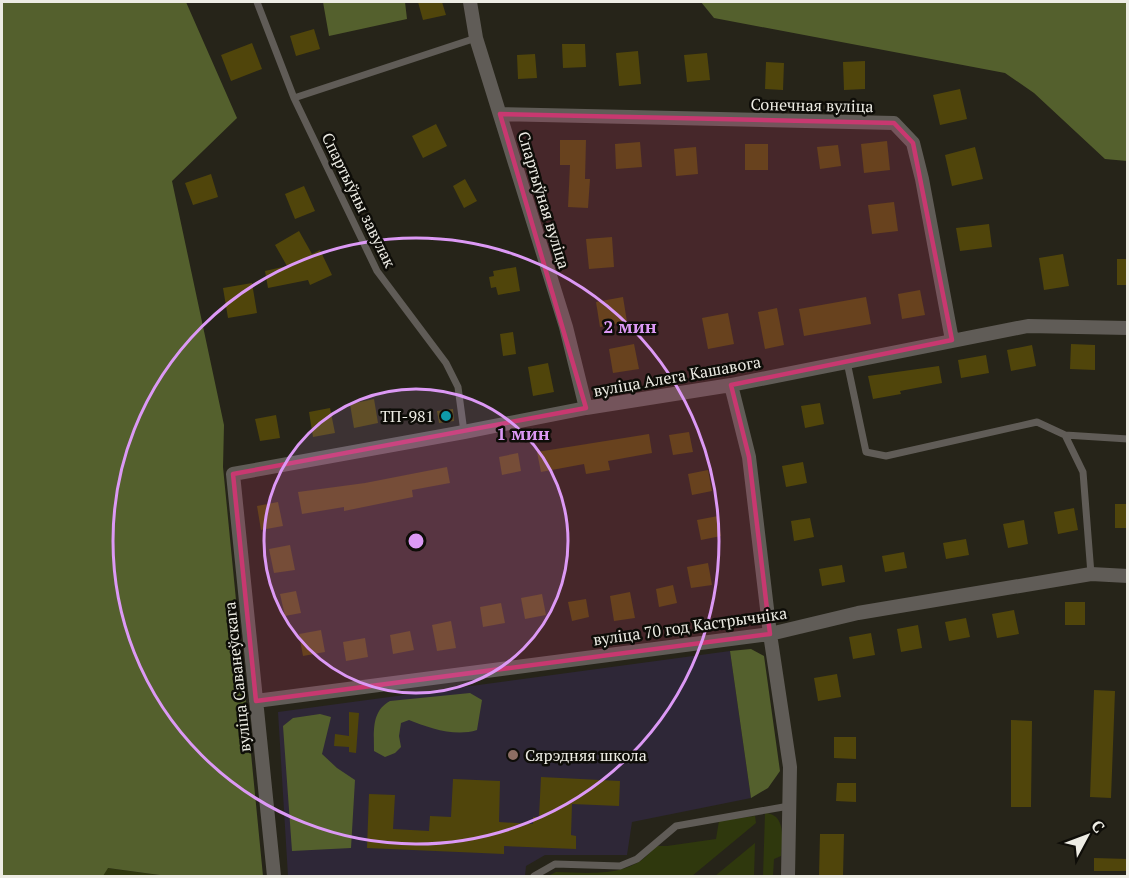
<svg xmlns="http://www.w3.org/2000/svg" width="1129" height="878" font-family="'PT Serif',serif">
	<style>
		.education { fill: #2e2737 }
		.green { fill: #2f380d }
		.forest { fill: #54602d }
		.building { fill: #50450b }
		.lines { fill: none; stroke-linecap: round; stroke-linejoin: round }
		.lane { stroke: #605c57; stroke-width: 7 }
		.street { stroke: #605c57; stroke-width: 14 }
		.marked { fill: #c83870; fill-opacity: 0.2; stroke: #c83870; stroke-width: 4.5; stroke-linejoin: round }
		.ring { fill: none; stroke: #dc99f5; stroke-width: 3 }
		.culture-dot { fill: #0f9aa8; stroke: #0e0d08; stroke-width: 2 }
		.education-dot { fill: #8d6e63; stroke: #0e0d08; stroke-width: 2 }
		.labels { text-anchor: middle; stroke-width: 5; stroke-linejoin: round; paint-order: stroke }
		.street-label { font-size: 16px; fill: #edece4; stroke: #0e0d08 }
		.poi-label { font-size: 16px; fill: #edece4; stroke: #0e0d08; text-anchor: end }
		.centre { fill: #dc99f5; stroke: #0e0d08; stroke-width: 3 }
		.ring-label { font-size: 18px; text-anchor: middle; font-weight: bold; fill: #dc99f5; stroke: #0e0d08; stroke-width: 5; stroke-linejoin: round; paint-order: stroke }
	</style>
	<rect width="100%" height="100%" fill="#262419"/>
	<path class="education" d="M730,651L751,798L632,822L627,855H545L526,866L525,876H288L278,712Z"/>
	<path class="green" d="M765,813C787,814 782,841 781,856L774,859L773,876H763Z
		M755,816L756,823L692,876H548L556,872C592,873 634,878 655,846H667L716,839L719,821Z
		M755,843L754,876H715Z
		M107,868L167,876H103Z"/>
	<path class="forest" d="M2,2H186L237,118L172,181L224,425L223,467L263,876H167L108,868L103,876H2Z
		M323,2H405L407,19L329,36Z
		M701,2H1127V161L1105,159L1034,93L1005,73L714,18Z
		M751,649L764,656L780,771L768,788L751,798L730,651Z
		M470,693L482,700L477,730C455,737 429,728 409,720L401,723L399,736L401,747L395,753L385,757L374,751C374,732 371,711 390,701Z
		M320,714L331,717L322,754L337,768L355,780L351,848L292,851L283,726L293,718Z"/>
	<path class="building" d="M418,2H442L446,15L423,20Z
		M314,29L320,49L296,56L290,36Z
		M252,43L262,69L231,81L221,55Z
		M562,44H585L586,67L563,68Z
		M638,51L641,84L619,86L616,53Z
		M707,53L710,80L687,82L684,55Z
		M535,54L537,78L518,79L517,55Z
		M865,61V89L844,90L843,62Z
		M766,62L784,63L783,90L765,89Z
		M960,89L967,119L940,125L933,95Z
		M436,124L447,146L423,158L412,136Z
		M560,140H586L585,179H590L588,208L568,207L570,165H560Z
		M887,141L890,170L864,173L861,144Z
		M640,142L642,167L616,169L615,144Z
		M745,144H768V170H745Z
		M838,145L841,166L820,169L817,147Z
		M696,147L698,174L676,176L674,149Z
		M975,147L983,179L952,186L945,155Z
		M211,174L218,197L193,205L185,183Z
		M465,179L477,201L464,208L453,186Z
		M304,186L315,211L295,219L285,194Z
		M894,202L898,231L872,234L868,205Z
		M989,224L992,247L960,251L956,228Z
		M299,231L312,254L320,250L332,275L310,285L308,280L268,288L265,271L287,266L275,245Z
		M612,237L614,267L589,269L586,239Z
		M1063,254L1069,286L1044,290L1039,258Z
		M1117,259H1128V285H1117Z
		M516,267L520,291L498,295L496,287L491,288L489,277L494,276L493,271Z
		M252,283L257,313L228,318L223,288Z
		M920,290L925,315L902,319L898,294Z
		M623,297L627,322L600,327L596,302Z
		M866,297L871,324L804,336L799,309Z
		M777,308L784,345L765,349L758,312Z
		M728,313L734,344L708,349L702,318Z
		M513,332L516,354L503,356L500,334Z
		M634,344L639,369L613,373L609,349Z
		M1071,344L1095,345V370L1070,369Z
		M1032,345L1036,366L1011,371L1007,350Z
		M986,355L989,373L961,378L958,360Z
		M548,363L554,392L533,396L528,367Z
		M939,366L942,383L900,391L901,394L873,399L868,376Z
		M374,399L378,423L354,428L350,404Z
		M820,403L824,424L805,428L801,406Z
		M330,408L335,433L313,437L309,412Z
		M453,409L454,421L439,423L437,411Z
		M276,415L280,438L260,441L255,419Z
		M689,432L693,452L673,455L669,435Z
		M649,434L652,453L608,461L610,470L586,474L584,464L541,472L537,452Z
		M518,453L521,471L502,475L499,457Z
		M803,462L807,483L786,487L782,466Z
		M447,467L450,483L412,490L413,497L344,511V507L302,514L298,492L365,483Z
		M708,470L712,491L692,495L688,474Z
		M278,502L283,526L261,530L257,506Z
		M1115,504H1128V528H1115Z
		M1074,508L1078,530L1058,534L1054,512Z
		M718,516L721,536L701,540L697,520Z
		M810,518L814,537L794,541L791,521Z
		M1024,520L1028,544L1008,548L1003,524Z
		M966,539L969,555L946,559L943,543Z
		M290,545L295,570L274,573L269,549Z
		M904,552L907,568L885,572L882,556Z
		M708,563L712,585L691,588L687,567Z
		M842,565L845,582L822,586L819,569Z
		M673,585L677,603L659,607L656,589Z
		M296,591L301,613L285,616L280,594Z
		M630,592L635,618L614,621L610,596Z
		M542,594L546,615L525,619L521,598Z
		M586,599L589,617L572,621L568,602Z
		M1065,602H1085V625H1065Z
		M501,603L505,623L483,627L480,607Z
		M1014,610L1019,634L997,638L992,614Z
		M966,618L970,637L949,641L945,622Z
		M451,621L456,648L437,651L432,625Z
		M918,625L922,648L901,652L897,629Z
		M321,630L325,652L303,656L299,634Z
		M410,631L414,650L393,654L390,635Z
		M871,633L875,655L853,659L849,637Z
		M365,638L368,657L346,661L343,642Z
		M837,674L841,697L818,701L814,678Z
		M1094,690L1115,691L1111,798L1090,797Z
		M349,712L359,713L356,753L349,752V747L334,746L335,734L349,736Z
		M1011,720L1032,721L1031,807H1011Z
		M834,737H856V759L834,758Z
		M541,777L620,781L619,806L572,804L571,835L576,836V849L504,846V854L367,848L369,794L395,795L393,829L429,831L430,816L451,817L453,779L500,781L499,822L533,824V817H539Z
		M837,783H856V802L836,801Z
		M820,834H844L843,876H819Z
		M1094,858L1128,859V871H1094Z"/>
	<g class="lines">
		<path class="lane" d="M257,2L294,98L377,271L446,363L458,387L464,432
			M294,98L476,38
			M847,362L866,452L886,456L1037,422L1065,435L1083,472L1091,574
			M1065,435L1128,439
			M534,876L555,864L620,866L637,859L676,826L789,806"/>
		<path class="street" d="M470,2L476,38L566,327L586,408
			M500,114L894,123L913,143L922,179L952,340
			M731,385L749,457L770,634L790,767L788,876
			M256,701L770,634L858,613L1091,574L1128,576
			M274,876L233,474L464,432L586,408L731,385L1028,326L1128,328"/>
	</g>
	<path class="marked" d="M500,114L894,123L913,143L952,340L731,385L749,457L770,634L256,701L233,474L586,408Z"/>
	<circle cx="416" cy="541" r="152" fill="#dc99f5" fill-opacity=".12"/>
	<g class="ring">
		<circle cx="416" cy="541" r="152"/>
		<circle cx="416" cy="541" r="303"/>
	</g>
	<circle class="culture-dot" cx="446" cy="416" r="6"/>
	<circle class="education-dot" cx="513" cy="755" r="6"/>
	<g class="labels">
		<g class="street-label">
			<text transform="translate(812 105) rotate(1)" y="6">Сонечная вуліца</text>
			<text transform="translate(359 200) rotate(64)" y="6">Спартыўны завулак</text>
			<text transform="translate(544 200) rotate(73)" y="6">Спартыўная вуліца</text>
			<text transform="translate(677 376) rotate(-10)" y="6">вуліца Алега Кашавога</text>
			<text transform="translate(690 626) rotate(-8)" y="6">вуліца 70 год Кастрычніка</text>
			<text transform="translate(237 677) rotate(-96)" y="6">вуліца Саванеўскага</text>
		</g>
		<g class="poi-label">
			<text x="434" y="422">ТП-981</text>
			<text x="525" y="761" text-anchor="start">Сярэдняя школа</text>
		</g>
	</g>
	<circle cx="416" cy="541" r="9" class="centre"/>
	<g class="ring-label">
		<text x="630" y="333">2 мин</text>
		<text x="523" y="440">1 мин</text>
	</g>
	<rect width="1129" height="878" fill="none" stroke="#edece4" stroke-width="6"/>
	<g transform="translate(1087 836) rotate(49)" stroke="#0e0d08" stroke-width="4.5" paint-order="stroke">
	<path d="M0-4.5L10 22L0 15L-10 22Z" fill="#edece4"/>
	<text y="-9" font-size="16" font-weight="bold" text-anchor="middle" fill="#edece4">С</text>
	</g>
</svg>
